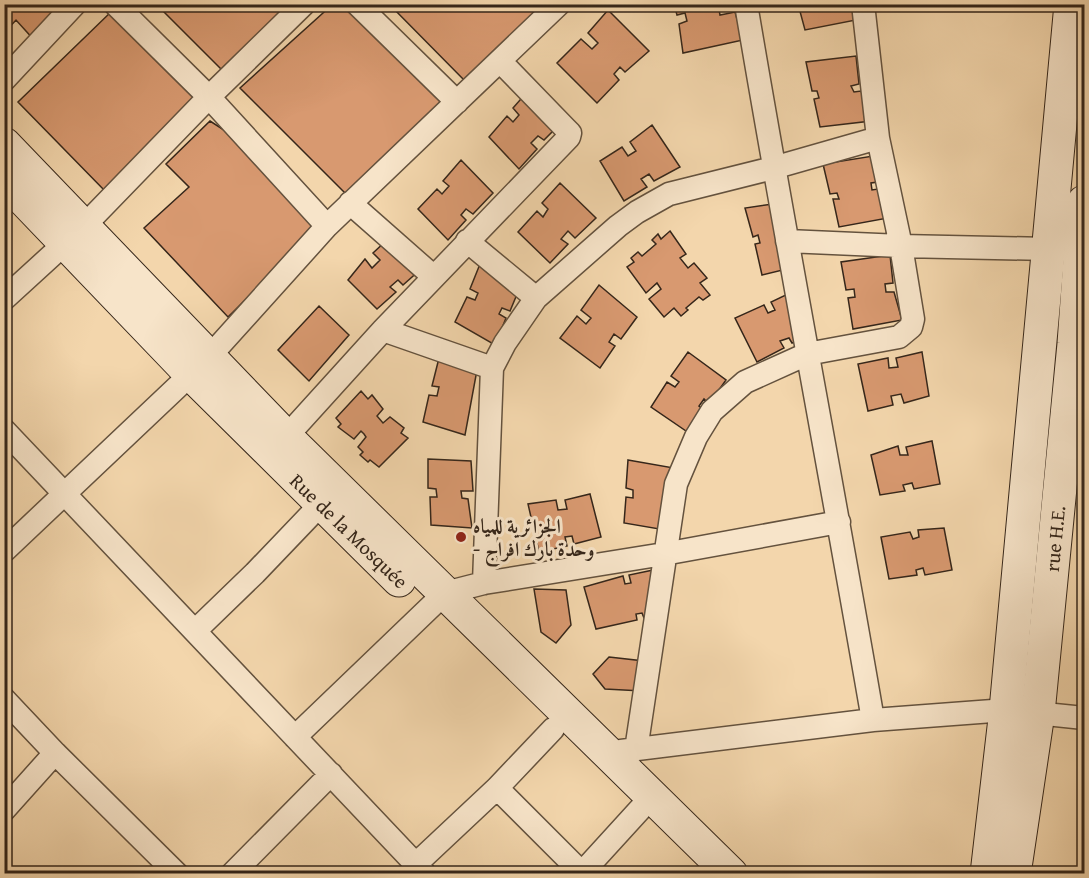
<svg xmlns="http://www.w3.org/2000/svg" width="1089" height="878" font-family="'Gentium Book Plus',Amiri,serif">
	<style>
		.building { fill: #d89970; stroke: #35261a; stroke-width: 1.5 }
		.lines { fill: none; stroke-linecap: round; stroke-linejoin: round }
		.street-casing { stroke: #64523e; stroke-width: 25 }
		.secondary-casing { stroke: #35261a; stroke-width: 35 }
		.street { stroke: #f7e4c9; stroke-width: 22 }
		.secondary { stroke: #f7e4c9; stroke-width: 33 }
		.poi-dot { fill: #8f2418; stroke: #f7e4c9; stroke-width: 2 }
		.labels { text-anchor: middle; stroke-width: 6; stroke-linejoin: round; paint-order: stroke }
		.poi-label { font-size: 20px; font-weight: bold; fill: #35261a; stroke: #f7e4c9; text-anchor: start }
		.street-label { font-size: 20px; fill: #35261a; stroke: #f7e4c9 }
	</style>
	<rect width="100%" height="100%" fill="#f3d6ac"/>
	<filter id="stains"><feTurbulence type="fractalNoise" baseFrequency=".00333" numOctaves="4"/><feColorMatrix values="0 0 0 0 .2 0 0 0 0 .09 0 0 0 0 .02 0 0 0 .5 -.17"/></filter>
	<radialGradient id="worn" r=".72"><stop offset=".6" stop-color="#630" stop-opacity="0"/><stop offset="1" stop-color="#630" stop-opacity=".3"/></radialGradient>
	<path class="building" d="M4,4H69L36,42L16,20L4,33Z
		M156,4H298L225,73Z
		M333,4H349L449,103L349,197L240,88Z
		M389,4H546L465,81Z
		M674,4H718L720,15L735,12L743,40L683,53L679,24L687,21L685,13L677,15Z
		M798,4H852L856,20L805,30Z
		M114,9L199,98L105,191L18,102Z
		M608,10L649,51L625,72L620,67L614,74L619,80L597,103L557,63L581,39L592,49L598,43L588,33Z
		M856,56L859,84L851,86L854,92L861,91L871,121L820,127L814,99L819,98L817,91H812L806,62Z
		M527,92L559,125L544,140L538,136L531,143L537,149L519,169L489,137L507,116L513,122L519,115L513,108Z
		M210,121L224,130L321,225L228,317L144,228L189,187L166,164Z
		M652,125L680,167L654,181L649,174L641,179L647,187L624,201L600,161L622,147L628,156L636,151L630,142Z
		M873,156L878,182L871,183L872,190L878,189L888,218L839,227L833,199H839L837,193L830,194L823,164Z
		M461,160L493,193L473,214L466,209L461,215L466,220L448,240L418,209L437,189L442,194L449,186L443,181Z
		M560,183L596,218L575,238L568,231L561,239L568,244L550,263L518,232L537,211L543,217L548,209L542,203Z
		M780,203L791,268L762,275L755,244L760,243L758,235L753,237L745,208Z
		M670,231L686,254L680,258L688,268L694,263L707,278L700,283L710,295L703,300L699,297L686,308L688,310L681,316L674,308L664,317L649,299L661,289L657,283L646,293L627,267L634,262L631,258L638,252L642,256L656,244L652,240L658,234L661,239Z
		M387,240L421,269L403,285L398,280L390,287L396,292L377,309L348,280L365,259L372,268L380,260L373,253Z
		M890,255L893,283L885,284L886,292H894L902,320L853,329L848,298L855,297L854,289L846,290L841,262Z
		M480,264L520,287L510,311L502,308L499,314L506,318L495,345L455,322L467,297L475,300L478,293L470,289Z
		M599,285L637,317L621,339L614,334L609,342L615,346L600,368L560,338L577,316L586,324L591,318L581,310Z
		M794,291L803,339L792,343L789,338L780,341L784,348L757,362L735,318L764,305L768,313L775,310L771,302Z
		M319,306L349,335L309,381L278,350Z
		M688,352L726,380L709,404L704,399L699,406L704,410L689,433L651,407L667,382L675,387L679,382L671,376Z
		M922,352L929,396L904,403L901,394L891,396L893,405L868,411L858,364L888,358L889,368L898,367L896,358Z
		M439,358L477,370L465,435L423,422L429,395L437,396L439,387L432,386Z
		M361,391L368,399L372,395L383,409L377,416L383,423L390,417L404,428L401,433L408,438L379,467L370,460L368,462L360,455L363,452L358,447L366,437L364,434L361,431L354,439L338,427L341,424L336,418Z
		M932,441L940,484L914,489L912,483L903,485L905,491L880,495L871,455L898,446L900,455H908L906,447Z
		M428,459L471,461L473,491H461L462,498L468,499L472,528L431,525L430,497H437L436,489L428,488Z
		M628,460L674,468L665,530L624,523L626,497L633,498V490L626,488Z
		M590,494L601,537L574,544L572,536L565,537L567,546L539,552L528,504L556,500L558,510L567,509L565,500Z
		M944,528L952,570L925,575L923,568L916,570L917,575L889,579L881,537L910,532L913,539L919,537L918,530Z
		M658,569L652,618H644L642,613L636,614L637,620L596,629L584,587L623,576L625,584L631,583L629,575Z
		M534,589L566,590L571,625L556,643L541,632Z
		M609,657L644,661L642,691L605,689L593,674Z"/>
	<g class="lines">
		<g class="street-casing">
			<path id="street" d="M115,4L209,97L327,226
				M357,4L457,102
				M746,4C786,243 832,481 873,720
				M4,80L75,4
				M350,203L434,277
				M467,241L536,298
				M787,241L901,246L1048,249
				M4,299L84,226L209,97L304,4
				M383,330L492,368
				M4,430L425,874
				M286,437L383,330L569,137L570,133L566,129L500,61
				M4,551L209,357L327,226L559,4
				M484,583L492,368L505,343L536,298L618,226L637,212L669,194L773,168L878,138
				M195,631L255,573L321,504
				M4,699L55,753L177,874
				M295,737L445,593L484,583L664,554L839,522
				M636,750L676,484L696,437L712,411L745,382L807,354L899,337L911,327L913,319L901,246L878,138L863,4
				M621,751L873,720L1006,710L1084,718
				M497,788L582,873
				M4,810L55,753
				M416,864L497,788L553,729
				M232,874L331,774
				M581,874L653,795"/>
		</g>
		<g class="secondary-casing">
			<g id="secondary">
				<path d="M4,144L286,437L731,874"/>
				<path d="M4,179L190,373L399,580"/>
				<path d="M987,874L1006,710L1071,4"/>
				<path id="s1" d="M1014,874L1038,713L1074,344L1084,202"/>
			</g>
		</g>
		<use href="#street" class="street"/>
		<use href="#secondary" class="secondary"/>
	</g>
	<circle class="poi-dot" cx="461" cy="537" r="6"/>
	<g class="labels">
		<g class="poi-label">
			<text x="473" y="533">الجزائرية للمياه<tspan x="473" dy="23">- وحدة بارك افراج</tspan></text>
		</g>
		<g class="street-label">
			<text transform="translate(349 531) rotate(44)" y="7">Rue de la Mosquée</text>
			<text dy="7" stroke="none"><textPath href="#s1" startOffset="338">rue H.E.</textPath></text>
		</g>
	</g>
	<rect width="1089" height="878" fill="none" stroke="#f3d6ac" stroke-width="24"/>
	<rect x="6" y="6" width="1077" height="866" fill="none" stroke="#35261a" stroke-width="3"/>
	<rect x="12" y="12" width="1065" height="854" fill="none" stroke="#35261a" stroke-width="1.5"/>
	<rect width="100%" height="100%" filter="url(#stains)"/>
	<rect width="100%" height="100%" fill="url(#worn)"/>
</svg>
